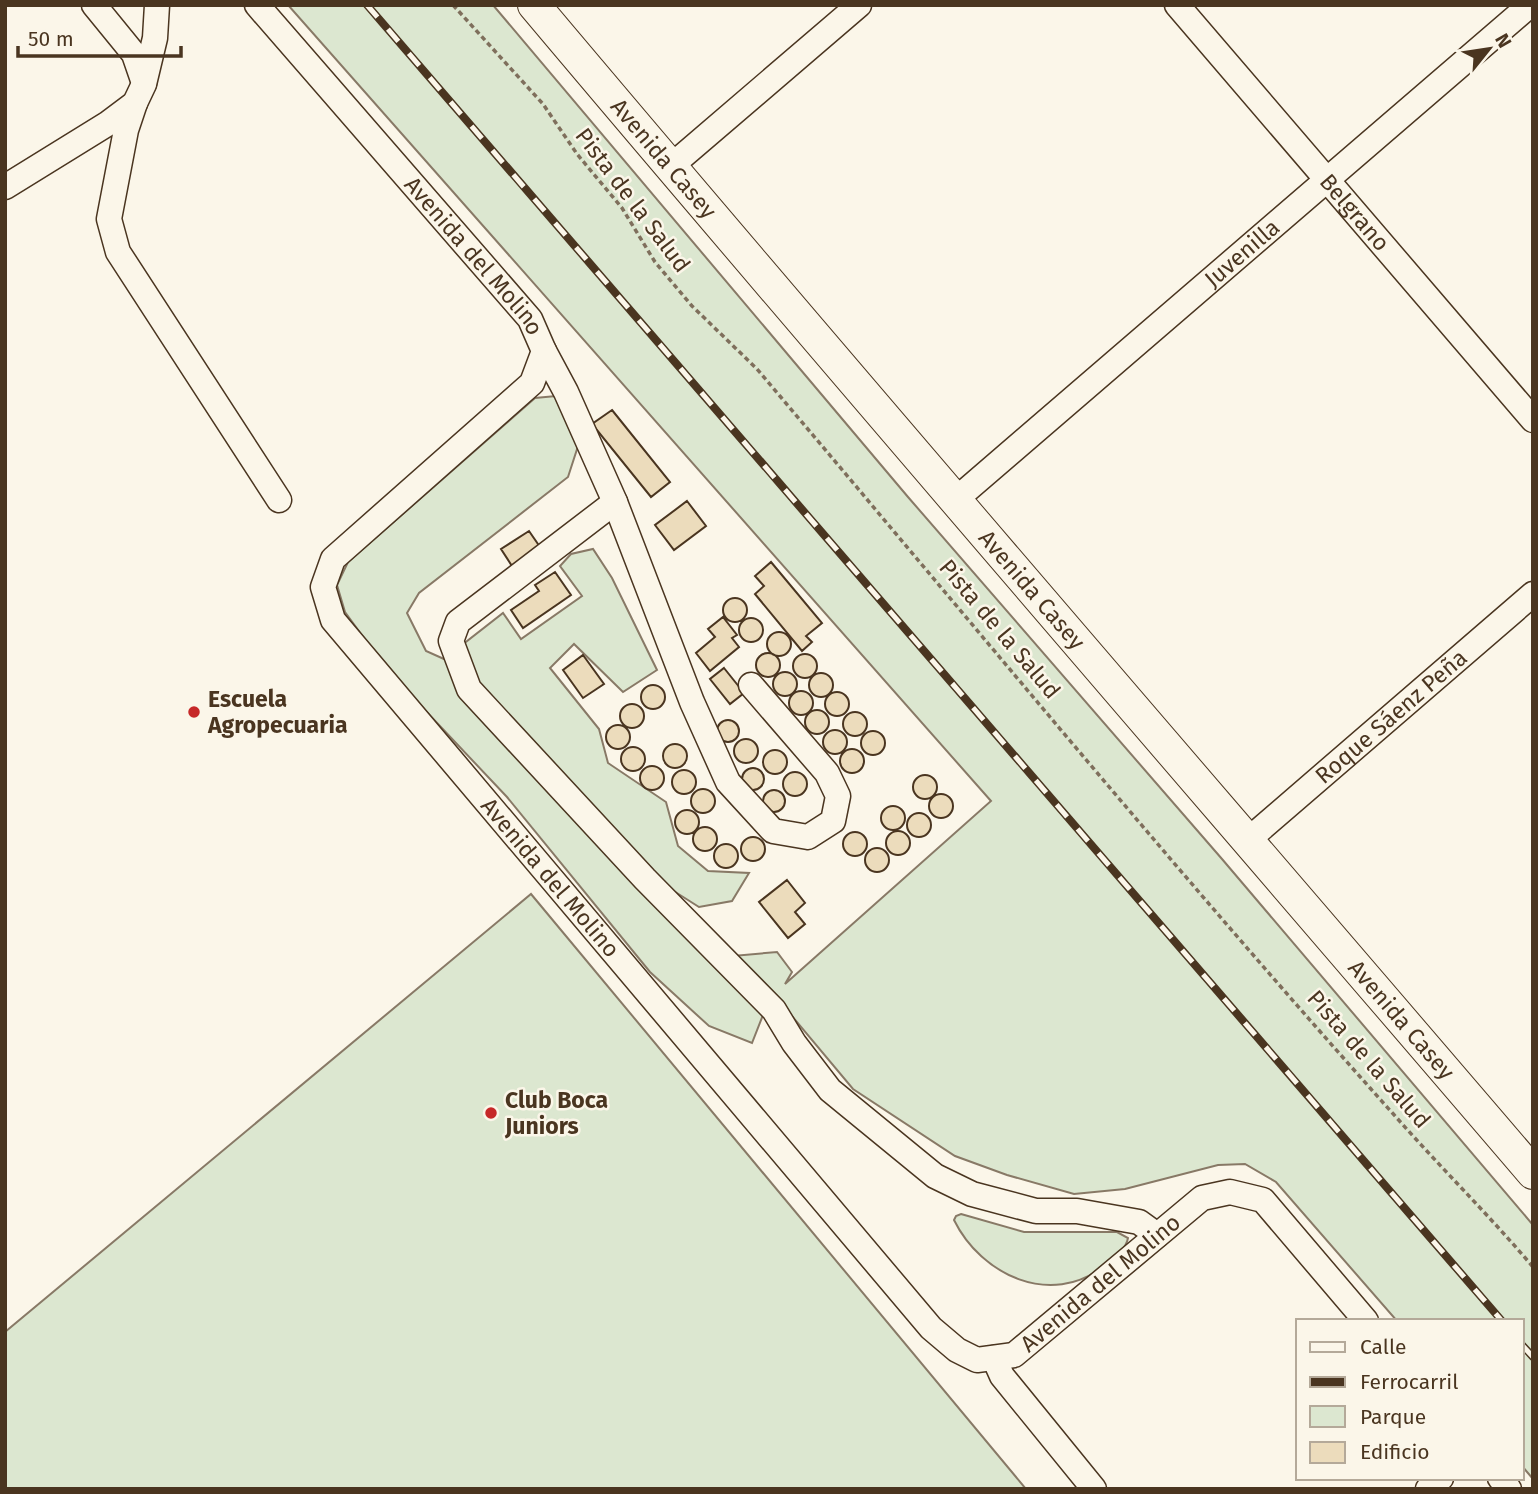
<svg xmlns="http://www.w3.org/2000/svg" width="1538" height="1494" font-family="'Fira Sans',sans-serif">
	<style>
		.green { fill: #dce7d0; stroke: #887966; stroke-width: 2 }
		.building { fill: #ecdcbc; stroke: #4a3520; stroke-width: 2 }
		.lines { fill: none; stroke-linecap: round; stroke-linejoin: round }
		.minor-casing { stroke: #4a3520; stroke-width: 27 }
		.major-casing { stroke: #4a3520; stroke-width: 34 }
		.path { stroke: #7f6f5c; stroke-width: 3.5; stroke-dasharray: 5 3.5; stroke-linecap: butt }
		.minor { stroke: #fbf6e9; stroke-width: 24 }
		.major { stroke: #fbf6e9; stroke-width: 32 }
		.rail-casing { stroke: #4a3520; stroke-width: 8 }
		.rail { stroke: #fbf6e9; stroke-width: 5; stroke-dasharray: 16; stroke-linecap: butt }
		.poi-dot { fill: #c62828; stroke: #fbf6e9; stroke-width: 2.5 }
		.labels { text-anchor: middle; stroke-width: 5; stroke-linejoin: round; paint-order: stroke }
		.street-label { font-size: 23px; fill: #4a3520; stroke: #fbf6e9 }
		.poi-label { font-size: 23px; font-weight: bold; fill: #4a3520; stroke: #fbf6e9; text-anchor: start }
	</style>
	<rect width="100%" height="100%" fill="#fbf6e9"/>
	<path class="green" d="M288,5H493L908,497L1222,859L1533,1225V1479L1522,1466V1321H1397L1276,1182L1245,1164L1218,1165L1125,1189L1074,1194L1007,1175L955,1156L853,1089L776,997L763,1015L752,1043L709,1026L650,972L507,797L388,671L345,612L337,585L348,562L535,398L556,396L579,443L568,477L419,593L407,613L426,651L444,659L503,613L521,639L582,596L560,566L571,554L593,549L612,578L657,670L623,692L574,644L550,668L599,729L608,763L666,802L678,846L708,871L749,873L732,901L699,907L669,888L710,958L777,952L792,972L785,984L991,801Z
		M531,894L1026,1489H5V1332Z
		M961,1214L1024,1232H1117L1128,1238C1126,1250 1113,1259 1104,1266C1051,1308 981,1275 954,1220L956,1216Z"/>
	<path class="building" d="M612,410L670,482L651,497L592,424Z
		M687,501L706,526L674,550L655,525Z
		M529,531L540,547L512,566L501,549Z
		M771,562L822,623L806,636L812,642L802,651L755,594L764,586L755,576Z
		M555,572L571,595L523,628L511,610L539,591L535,585Z
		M723 610a12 12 0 1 1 24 0a12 12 0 1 1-24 0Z
		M723,617L737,635L732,638L739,647L710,671L696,653L715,637L708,629Z
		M739 630a12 12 0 1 1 24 0a12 12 0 1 1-24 0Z
		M767 644a12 12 0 1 1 24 0a12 12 0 1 1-24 0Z
		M756 665a12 12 0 1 1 24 0a12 12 0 1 1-24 0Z
		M793 666a12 12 0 1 1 24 0a12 12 0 1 1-24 0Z
		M583,655L604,684L583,698L563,670Z
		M724,668L744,693L730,704L710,679Z
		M773 684a12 12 0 1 1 24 0a12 12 0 1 1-24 0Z
		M809 685a12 12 0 1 1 24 0a12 12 0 1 1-24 0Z
		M641 697a12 12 0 1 1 24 0a12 12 0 1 1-24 0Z
		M789 703a12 12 0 1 1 24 0a12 12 0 1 1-24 0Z
		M825 704a12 12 0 1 1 24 0a12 12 0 1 1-24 0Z
		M620 716a12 12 0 1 1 24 0a12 12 0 1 1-24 0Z
		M805 722a12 12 0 1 1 24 0a12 12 0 1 1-24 0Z
		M843 724a12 12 0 1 1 24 0a12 12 0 1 1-24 0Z
		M717 731a11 11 0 1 1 22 0a11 11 0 1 1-22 0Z
		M606 737a12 12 0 1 1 24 0a12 12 0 1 1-24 0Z
		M823 742a12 12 0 1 1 24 0a12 12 0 1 1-24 0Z
		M861 743a12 12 0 1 1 24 0a12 12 0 1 1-24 0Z
		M734 751a12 12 0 1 1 24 0a12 12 0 1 1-24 0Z
		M663 756a12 12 0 1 1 24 0a12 12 0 1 1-24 0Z
		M621 759a12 12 0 1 1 24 0a12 12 0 1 1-24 0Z
		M840 761a12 12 0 1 1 24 0a12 12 0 1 1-24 0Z
		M763 762a12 12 0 1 1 24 0a12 12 0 1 1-24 0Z
		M640 778a12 12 0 1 1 24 0a12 12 0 1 1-24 0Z
		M742 779a11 11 0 1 1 22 0a11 11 0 1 1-22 0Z
		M672 782a12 12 0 1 1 24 0a12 12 0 1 1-24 0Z
		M783 784a12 12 0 1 1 24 0a12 12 0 1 1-24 0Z
		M913 787a12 12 0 1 1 24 0a12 12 0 1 1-24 0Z
		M691 801a12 12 0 1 1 24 0a12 12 0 1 1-24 0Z
		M763 801a11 11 0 1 1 22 0a11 11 0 1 1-22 0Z
		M929 806a12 12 0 1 1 24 0a12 12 0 1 1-24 0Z
		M881 818a12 12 0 1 1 24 0a12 12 0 1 1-24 0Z
		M675 822a12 12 0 1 1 24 0a12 12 0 1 1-24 0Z
		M907 825a12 12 0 1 1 24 0a12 12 0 1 1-24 0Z
		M693 839a12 12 0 1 1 24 0a12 12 0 1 1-24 0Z
		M886 843a12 12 0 1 1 24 0a12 12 0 1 1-24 0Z
		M843 844a12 12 0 1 1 24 0a12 12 0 1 1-24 0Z
		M741 849a12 12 0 1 1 24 0a12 12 0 1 1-24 0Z
		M714 856a12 12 0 1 1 24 0a12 12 0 1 1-24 0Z
		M865 860a12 12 0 1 1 24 0a12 12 0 1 1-24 0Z
		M787,880L805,903L795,912L805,924L788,938L759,902Z"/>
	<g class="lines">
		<g class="minor-casing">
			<g id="minor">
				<path d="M94,5L134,54L144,83"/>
				<path id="s1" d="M257,5L530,319L544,351L532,383L333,559L323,587L333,620L931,1328L957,1350L977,1360L1014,1355L1202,1198L1230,1192L1263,1200L1366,1321"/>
				<path id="s2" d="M1177,5L1533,420"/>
				<path d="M135,103L126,130L109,219L118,252L279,500"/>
				<path d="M670,167L859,5"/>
				<path d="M5,187L107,124L135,103L144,84L155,38L157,5"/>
				<path d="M544,351L566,392L615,502L692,702L728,782L773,831L808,837L833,821L838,796L827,773L751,685"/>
				<path id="s3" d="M954,501L1530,5"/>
				<path d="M615,502L458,622L451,641L469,689L645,879L774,1010L794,1043L830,1090L935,1176L972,1194L1036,1211H1077L1139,1222L1157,1235"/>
				<path id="s4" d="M1248,840L1533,594"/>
				<path d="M994,1358L1002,1376L1094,1489"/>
				<path d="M1500,1478L1509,1489"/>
				<path d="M1428,1489L1441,1478"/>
			</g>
		</g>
		<g class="major-casing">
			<g id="major">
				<path id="s5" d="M534,5C864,397 1200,784 1533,1173"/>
			</g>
		</g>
		<path class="path" d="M453,5L543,104L577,154L622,208L655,262L692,306L757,369C969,619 1177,873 1396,1117C1441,1168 1489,1215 1533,1267"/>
		<use href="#minor" class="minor"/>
		<use href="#major" class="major"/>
		<g class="rail-casing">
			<path id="rail" d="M367,5L1502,1321
				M1522,1345L1533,1357"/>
		</g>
		<use href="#rail" class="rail"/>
	</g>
	<g class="poi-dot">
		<circle cx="194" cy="712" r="7"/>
		<circle cx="491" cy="1113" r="7"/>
	</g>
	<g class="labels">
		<g class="street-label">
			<text dy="8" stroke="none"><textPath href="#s5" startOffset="201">Avenida Casey</textPath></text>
			<text transform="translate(633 200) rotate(53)" y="8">Pista de la Salud</text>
			<text dy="8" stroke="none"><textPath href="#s2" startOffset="273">Belgrano</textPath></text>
			<text dy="8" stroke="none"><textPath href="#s3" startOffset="380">Juvenilla</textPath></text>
			<text dy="8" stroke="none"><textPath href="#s1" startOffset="332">Avenida del Molino</textPath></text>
			<text dy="8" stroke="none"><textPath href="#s5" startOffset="768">Avenida Casey</textPath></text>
			<text transform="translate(1000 629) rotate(50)" y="8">Pista de la Salud</text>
			<text dy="8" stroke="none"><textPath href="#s4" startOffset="189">Roque Sáenz Peña</textPath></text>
			<text dy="8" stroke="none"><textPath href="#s1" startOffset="1152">Avenida del Molino</textPath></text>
			<text dy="8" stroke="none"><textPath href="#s5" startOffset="1335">Avenida Casey</textPath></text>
			<text transform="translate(1369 1059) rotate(49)" y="8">Pista de la Salud</text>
			<text dy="8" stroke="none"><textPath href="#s1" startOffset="1948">Avenida del Molino</textPath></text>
		</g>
		<g class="poi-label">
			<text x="208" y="707">Escuela<tspan x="208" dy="26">Agropecuaria</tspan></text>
			<text x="505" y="1108">Club Boca<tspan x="505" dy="26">Juniors</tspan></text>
		</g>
	</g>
	<rect width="1538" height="1494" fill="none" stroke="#4a3520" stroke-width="14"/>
	<rect x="1296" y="1319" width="228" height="161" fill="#fbf6e9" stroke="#b4a999" stroke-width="2"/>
	<rect x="1310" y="1342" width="35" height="10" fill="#fbf6e9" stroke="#b4a999" stroke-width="2"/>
	<text x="1360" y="1354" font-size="21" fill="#4a3520">Calle</text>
	<rect x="1310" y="1377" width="35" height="10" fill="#4a3520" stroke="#b4a999" stroke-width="2"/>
	<text x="1360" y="1389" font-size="21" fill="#4a3520">Ferrocarril</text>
	<rect x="1310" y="1406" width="35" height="21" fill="#dce7d0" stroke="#b4a999" stroke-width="2"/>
	<text x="1360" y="1424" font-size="21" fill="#4a3520">Parque</text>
	<rect x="1310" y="1442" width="35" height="21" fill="#ecdcbc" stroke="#b4a999" stroke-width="2"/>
	<text x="1360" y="1459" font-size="21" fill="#4a3520">Edificio</text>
	<g transform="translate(1489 49) rotate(60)" stroke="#fbf6e9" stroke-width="5" paint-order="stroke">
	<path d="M0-5L12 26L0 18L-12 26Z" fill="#4a3520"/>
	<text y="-10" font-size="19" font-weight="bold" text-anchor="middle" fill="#4a3520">N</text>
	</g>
	<path d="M18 46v10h163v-10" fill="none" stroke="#4a3520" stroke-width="3.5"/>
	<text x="28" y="46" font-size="21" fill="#4a3520" stroke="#fbf6e9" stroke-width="5" paint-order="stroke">50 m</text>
</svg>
